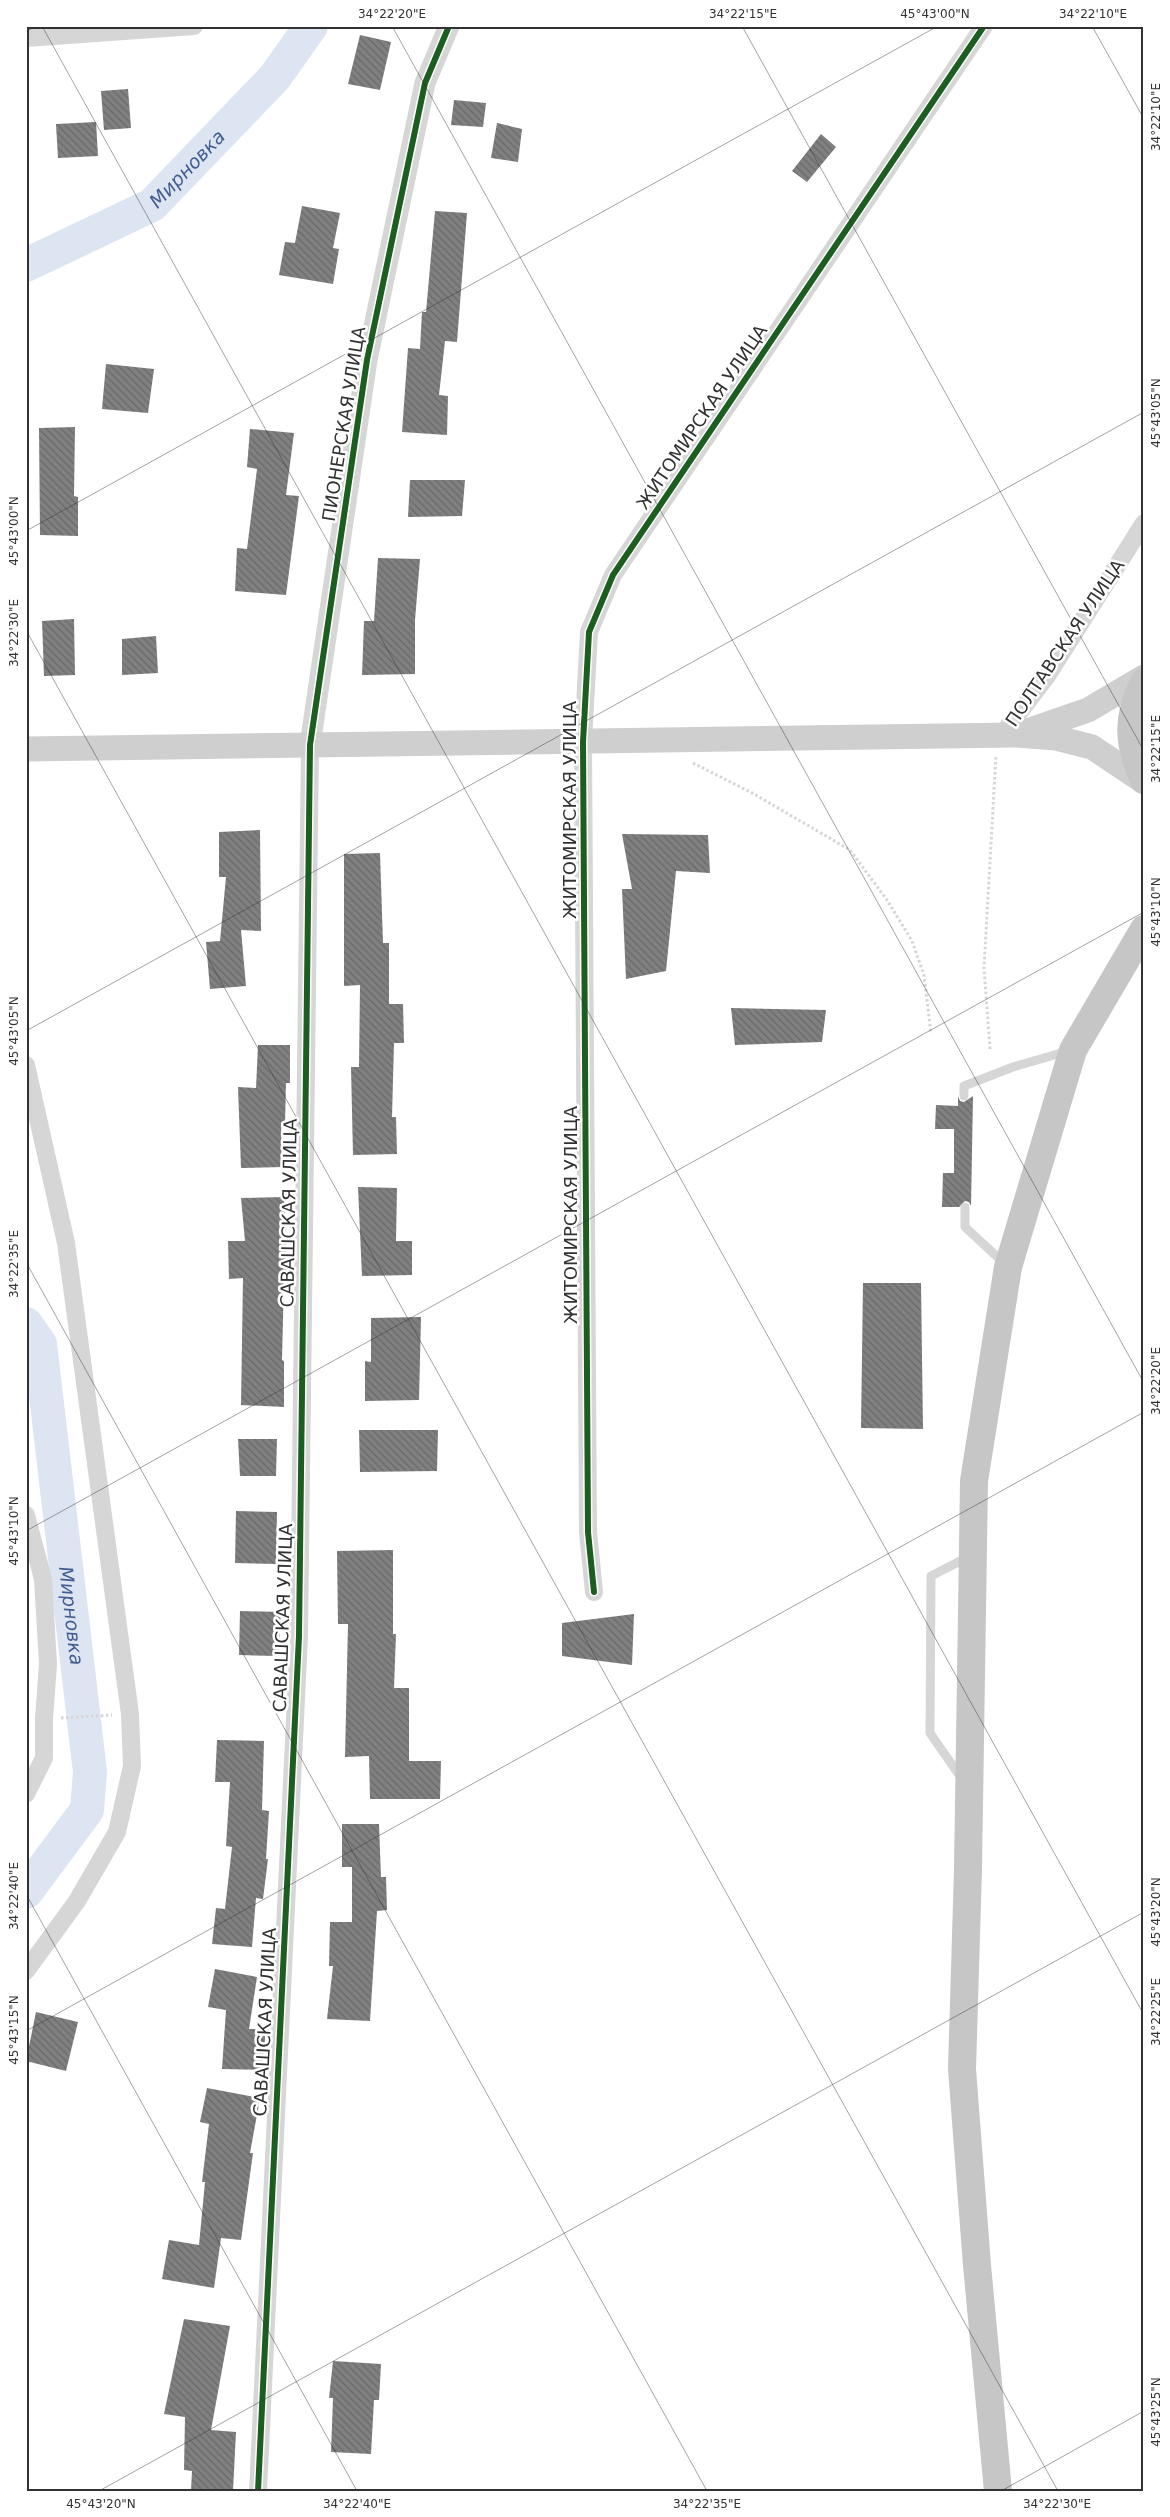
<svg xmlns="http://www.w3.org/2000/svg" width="1170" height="2517" font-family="'DejaVu Sans',sans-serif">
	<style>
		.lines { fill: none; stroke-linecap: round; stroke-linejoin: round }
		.river { stroke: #dde4f2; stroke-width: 34 }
		.building { fill: url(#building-back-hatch) }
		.path { stroke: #d6d6d6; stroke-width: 3; stroke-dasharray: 2.5 2.5; stroke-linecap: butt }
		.service { stroke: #d6d6d6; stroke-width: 9 }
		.minor { stroke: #d6d6d6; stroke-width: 18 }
		.tertiary { stroke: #d6d6d6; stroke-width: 21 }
		.secondary { stroke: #cfcfcf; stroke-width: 25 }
		.trunk { stroke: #c6c6c6; stroke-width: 28 }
		.cycleway-casing { stroke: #fff; stroke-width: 9 }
		.cycleway { stroke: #1b5e20; stroke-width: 6 }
		.ticks { fill: none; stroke: #323232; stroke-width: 1; stroke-opacity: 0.45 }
		.labels { text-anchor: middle; stroke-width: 5; stroke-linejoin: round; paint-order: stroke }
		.street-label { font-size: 18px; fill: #323232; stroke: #fff }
		.water-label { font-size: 19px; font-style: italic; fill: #425d92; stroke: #fff }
		.neatline { fill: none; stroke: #323232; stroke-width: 2 }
		.ticks-label { font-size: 12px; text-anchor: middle; fill: #323232 }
	</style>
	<defs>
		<pattern id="building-back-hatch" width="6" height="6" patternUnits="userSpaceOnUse" patternTransform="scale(1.25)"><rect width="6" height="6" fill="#808080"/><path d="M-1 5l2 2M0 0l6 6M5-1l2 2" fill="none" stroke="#696969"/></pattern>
	</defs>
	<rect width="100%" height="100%" fill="#fff"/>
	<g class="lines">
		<g class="river">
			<path id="s1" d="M26,265L152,205L275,77L311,26"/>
			<path id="s2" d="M26,1324L40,1344L90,1772L87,1810L26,1892"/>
		</g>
	</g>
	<path class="building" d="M360,35L391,42L380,90L348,84Z
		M128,89L131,128L104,130L101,91Z
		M454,100L486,103L483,127L451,125Z
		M96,122L98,156L58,158L56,124Z
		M497,123L522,129L518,162L491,158Z
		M821,134L836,147L807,182L792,171Z
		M302,206L340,213L333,248L339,249L333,284L279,275L285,242L295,243Z
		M435,211L467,213L457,342L445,341L439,395L448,396L447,435L402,432L408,348L420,349L422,312H426Z
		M106,364L154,369L148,413L102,409Z
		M75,427L74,496L78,497V536L40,535L39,428Z
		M250,429L294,433L286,495L299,496L286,595L235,591L237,548L247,549L257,469L247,467Z
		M410,480H465L462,516L408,517Z
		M378,558L420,559L415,620V674L362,675L364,621H374Z
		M74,619L75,675L44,676L42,621Z
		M156,636L158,673L122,675V639Z
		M260,830L261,931L241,930L246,986L210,989L206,942L220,941L226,877H219V832Z
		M622,834L708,835L710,873L676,871L666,971L626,979L622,889H632Z
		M380,853L383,943H389V1004H403L404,1043H394L392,1117H396L397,1154L353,1155L351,1067H359L360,985L344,986V854Z
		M731,1008L826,1010L822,1042L735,1045Z
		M258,1045H290V1083H286L285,1124H281L282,1167L241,1168L238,1087L256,1088Z
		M958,1096L960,1101L964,1102L973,1096L971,1206L969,1202L965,1201L959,1207H942L943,1173H954V1129H935L936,1105L958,1106Z
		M358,1187L397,1188L396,1241H412V1275L362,1276Z
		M284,1197L287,1278H284L282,1360L284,1361V1407L241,1405L243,1278L229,1279L228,1241H245L241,1198Z
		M863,1283H921L923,1429L861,1428Z
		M421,1317L419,1400L365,1401V1361L371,1362V1318Z
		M359,1430H438L437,1471L360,1472Z
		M238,1439H277L276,1476H240Z
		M236,1511L277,1512L276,1564L235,1563Z
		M393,1550V1634H396L394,1688H409V1761H441L440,1799H370L369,1756L345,1757L348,1624H338L337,1551Z
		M240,1611L281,1612L278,1656L239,1655Z
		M634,1614L632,1665L562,1656V1623Z
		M217,1740L264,1741L262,1810L269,1811L266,1859H268L263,1899L256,1898L252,1947L212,1944L216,1908L225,1909L232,1847L226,1846L230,1782H215Z
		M342,1824H379L381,1877H386L387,1910L377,1911L370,2021L327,2019L333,1966H329L330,1922H352V1867H342Z
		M215,1969L257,1977L249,2029H266L262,2070L222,2069L226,2010L208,2007Z
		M36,2012L78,2022L66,2071L26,2061Z
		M207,2088L260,2098L250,2153H253L241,2240L221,2238L214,2288L162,2279L169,2240L199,2245L205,2182H202L209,2124L200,2122Z
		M184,2319L230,2326L211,2430L236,2432L233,2491H191L192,2471L184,2470L185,2417L164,2414Z
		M333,2361L381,2364L379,2400H374L371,2454L331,2452L333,2398H329Z"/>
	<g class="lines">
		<path class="path" d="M693,763L754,794L850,850L887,900L912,941L924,975L931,1034
			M990,1049L984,968L996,755
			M61,1718L112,1715"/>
		<path class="service" d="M964,1096V1086L1013,1067L1068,1051
			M965,1207V1227L1006,1265
			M962,1779L930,1733L931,1576L968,1557"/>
		<path class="minor" d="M26,38L194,26
			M1001,736L1047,676L1144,523
			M26,1065L66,1243L130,1714L132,1766L117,1832L77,1901L26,1971
			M26,1515L43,1579L48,1664L44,1719V1758L26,1794
			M594,1592L588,1532L583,742L589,632L613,575L984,26
			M258,2491L299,1636L310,745"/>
		<path class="tertiary" d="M310,745L367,360L425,83L449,26"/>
		<path class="secondary" d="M1027,731L1088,710L1144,677
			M26,749L1017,735L1056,738L1092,747L1144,782"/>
		<path class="trunk" d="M1144,682C1126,718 1128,744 1144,780
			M998,2491L977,2265L962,2069L968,1869L974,1481L1008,1267L1073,1050L1144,929"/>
		<g class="cycleway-casing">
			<path id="cycleway" d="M594,1592L588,1532L583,742L589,632L613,575L984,26
				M258,2491L299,1636L310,745L367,360L425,83L449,26"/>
		</g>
		<use href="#cycleway" class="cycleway"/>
	</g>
	<path class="ticks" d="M42,26L1144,2015M392,26L1144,1383M742,26L1144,751M1092,26L1144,119M26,32L36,26M26,531L938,26M26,630L1058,2491M26,1031L1144,412M26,1262L707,2491M26,1531L1144,912M26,1894L357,2491M26,2031L1144,1412M99,2491L1144,1912M1001,2491L1144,2411"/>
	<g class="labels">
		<g class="street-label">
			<text transform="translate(702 417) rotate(-56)" y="6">ЖИТОМИРСКАЯ УЛИЦА</text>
			<text transform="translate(344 424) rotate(-81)" y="6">ПИОНЕРСКАЯ УЛИЦА</text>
			<text transform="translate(1065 643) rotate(-56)" y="6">ПОЛТАВСКАЯ УЛИЦА</text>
			<text transform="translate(570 810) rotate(-90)" y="6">ЖИТОМИРСКАЯ УЛИЦА</text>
			<text transform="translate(289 1213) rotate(-89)" y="6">САВАШСКАЯ УЛИЦА</text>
			<text transform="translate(571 1215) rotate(-90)" y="6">ЖИТОМИРСКАЯ УЛИЦА</text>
			<text transform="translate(283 1618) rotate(-88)" y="6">САВАШСКАЯ УЛИЦА</text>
			<text transform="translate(265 2022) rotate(-87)" y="6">САВАШСКАЯ УЛИЦА</text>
		</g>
		<g class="water-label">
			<text dy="7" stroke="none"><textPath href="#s1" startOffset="190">Мирновка</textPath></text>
			<text dy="7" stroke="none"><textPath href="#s2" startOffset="298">Мирновка</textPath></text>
		</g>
	</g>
	<rect width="1170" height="2517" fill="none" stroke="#ffffff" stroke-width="55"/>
	<rect x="28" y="28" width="1114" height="2462" class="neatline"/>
	<g class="ticks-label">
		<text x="392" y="18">34°22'20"E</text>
		<text x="743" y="18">34°22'15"E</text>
		<text x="935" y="18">45°43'00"N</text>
		<text x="1093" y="18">34°22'10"E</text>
		<text transform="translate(1156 117) rotate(-90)" y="4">34°22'10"E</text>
		<text transform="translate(1156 413) rotate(-90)" y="4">45°43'05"N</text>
		<text transform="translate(14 531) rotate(-90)" y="4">45°43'00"N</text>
		<text transform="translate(14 633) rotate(-90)" y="4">34°22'30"E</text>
		<text transform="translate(1156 749) rotate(-90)" y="4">34°22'15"E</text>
		<text transform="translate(1156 912) rotate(-90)" y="4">45°43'10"N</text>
		<text transform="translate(14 1031) rotate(-90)" y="4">45°43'05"N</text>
		<text transform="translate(14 1264) rotate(-90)" y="4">34°22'35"E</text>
		<text transform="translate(1156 1381) rotate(-90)" y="4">34°22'20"E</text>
		<text transform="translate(14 1531) rotate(-90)" y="4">45°43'10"N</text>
		<text transform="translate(14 1896) rotate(-90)" y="4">34°22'40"E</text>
		<text transform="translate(1156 1912) rotate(-90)" y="4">45°43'20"N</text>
		<text transform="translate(1156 2012) rotate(-90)" y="4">34°22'25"E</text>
		<text transform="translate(14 2030) rotate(-90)" y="4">45°43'15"N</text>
		<text transform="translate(1156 2412) rotate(-90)" y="4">45°43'25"N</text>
		<text x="101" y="2508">45°43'20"N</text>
		<text x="357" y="2508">34°22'40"E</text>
		<text x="707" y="2508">34°22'35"E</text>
		<text x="1057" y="2508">34°22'30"E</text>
	</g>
</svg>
